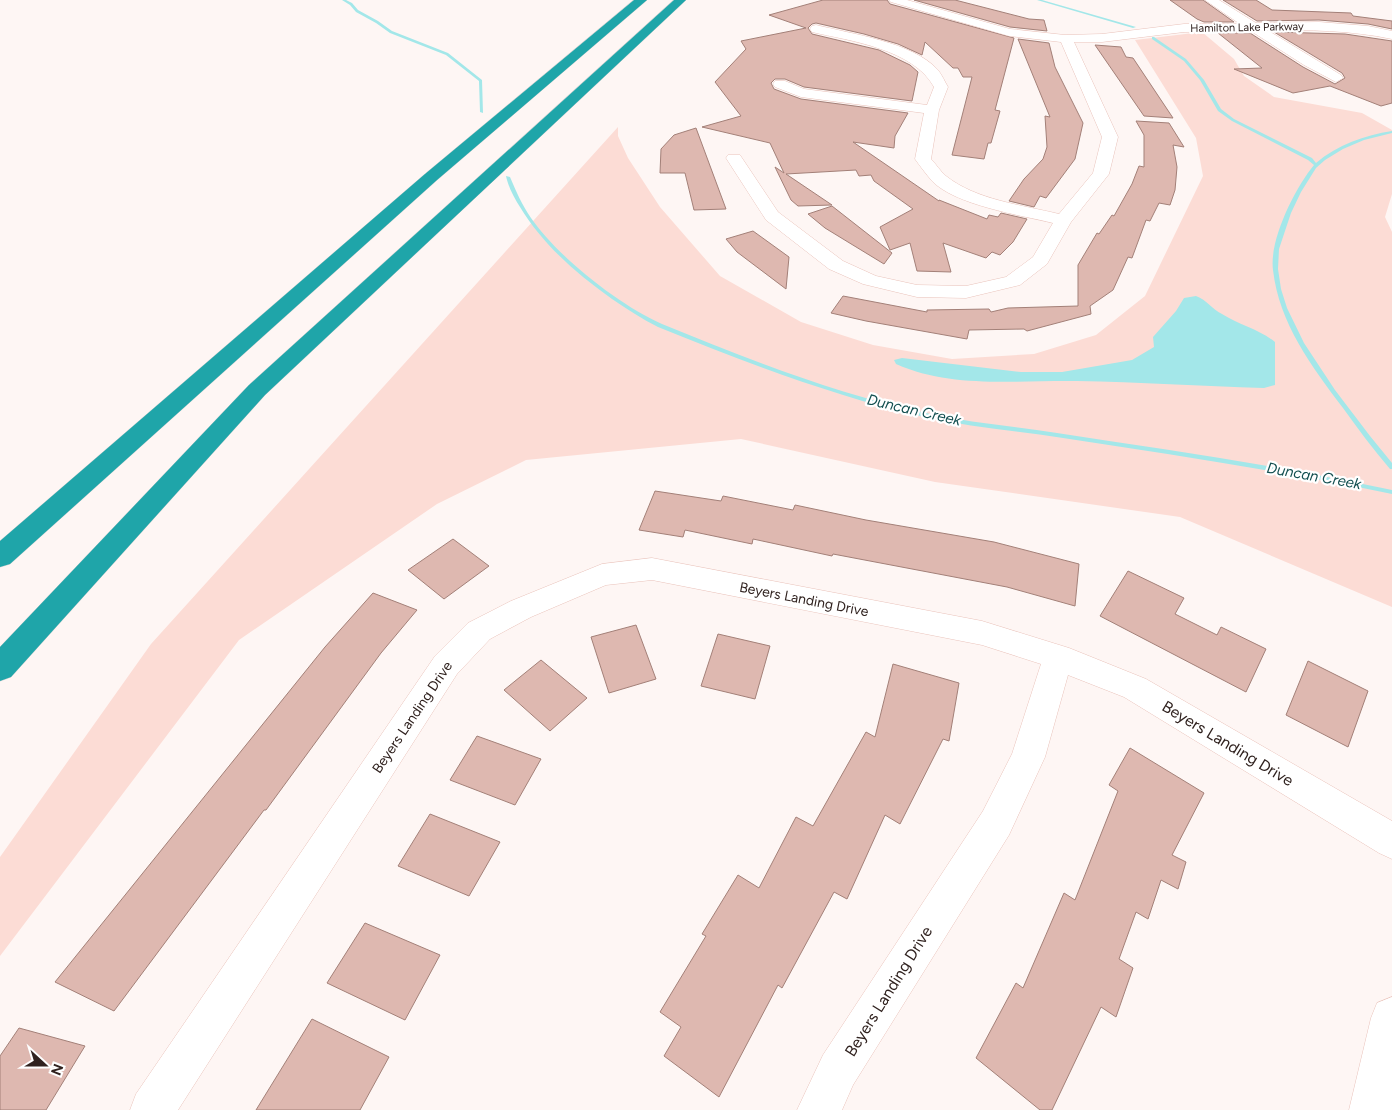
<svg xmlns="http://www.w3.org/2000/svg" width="1392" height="1110" font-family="Figtree,sans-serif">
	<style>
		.green { fill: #fcdcd5 }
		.water { fill: #a3e7e9 }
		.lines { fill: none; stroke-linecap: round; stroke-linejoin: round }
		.stream { fill: #a3e7e9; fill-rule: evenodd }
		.building { fill: #deb8b0; stroke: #a38078 }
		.minor-casing { stroke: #eac3bb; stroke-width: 1 }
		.motorway-casing { stroke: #d6d3d2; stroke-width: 1 }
		.minor { fill: #fff; fill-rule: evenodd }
		.motorway { fill: #1fa5a9; fill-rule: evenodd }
		.labels { text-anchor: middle; stroke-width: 4.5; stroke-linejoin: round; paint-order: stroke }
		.far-street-label { font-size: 11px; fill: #30221f; stroke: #fff }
		.street-label { font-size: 14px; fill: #30221f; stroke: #fff }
		.water-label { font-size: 15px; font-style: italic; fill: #134f50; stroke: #fff }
		.near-street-label { font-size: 16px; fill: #30221f; stroke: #fff }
	</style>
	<rect width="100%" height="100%" fill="#fef6f4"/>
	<path class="green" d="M1202,32L1234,59L1244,76L1274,97L1362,113L1392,130V194L1385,217L1392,232V607L1180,517L935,482L741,439L526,460L437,504L239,640L0,956V857L151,644L618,127V136L628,158L660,207L720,276L801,322L873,345L952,359L1034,354L1096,335L1145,296L1203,176L1196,138L1135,40Z"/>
	<path class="water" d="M1196,296C1207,300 1212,309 1222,314C1239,325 1259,329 1275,342V385L1264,388C1201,386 1139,382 1077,381C1017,380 952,389 896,364L894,360L902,358L1021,372H1062L1132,360L1154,347L1153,337L1176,311L1184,298Z"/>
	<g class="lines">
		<path class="stream" d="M342,0H346L352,3L358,10L378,21L392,31L448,53L482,80L483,113L480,112L479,81L446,55L390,33L376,23L356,12L350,5Z
			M1037,0H1042L1136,27L1133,28Z
			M1152,37H1154L1186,59L1204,80L1221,109L1234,119L1312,158L1316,163C1337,145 1365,135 1392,131V133L1364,140L1343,149L1325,160L1316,168L1301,192L1291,213L1279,249L1278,269L1281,289L1287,308L1304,343L1335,390L1370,436L1392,463V469H1390C1373,449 1358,429 1343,408C1312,367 1279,323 1273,270C1269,240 1295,188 1314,165L1308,160L1232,121L1218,111L1200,80L1184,61L1152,39Z
			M506,176L510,177C516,191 522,205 531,218C558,257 619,305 662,324C748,359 836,394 926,413C970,423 1014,426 1057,433C1169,450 1281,466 1392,490V494C1283,471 1173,455 1063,438C1017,431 970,427 924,417C833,396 744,362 658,327C642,319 627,309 612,299C577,274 543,245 520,207C514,198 508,186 506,176Z"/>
	</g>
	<path class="building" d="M823,0H887L890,4L1014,38L995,110L1000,111L991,143H988L984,159L952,155L972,77H963L958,68H953L925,42L922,55L898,44L864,34L816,23L812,24L808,28L812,34L879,50L910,65L918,72L912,101L804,87L785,79H775L771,83L774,89L801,99L908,113L895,136L894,148L853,142L939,201V200L987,219L989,215L998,217L1001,213L1027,219L1013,242L1000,255L992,252L986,258L943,243L951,272L917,271L910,243L890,250L880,227L913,209L874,181L871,175L859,176L856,170L786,174L832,205L798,206L791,200L775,167L784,173L770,143L702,127L741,116L715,82L746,49L741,41L806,28L769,15Z
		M914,0H955L1029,19L1044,20L1047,31L1010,27Z
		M1170,0H1203L1234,22H1204L1197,19Z
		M1223,0H1256L1272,10L1351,13L1353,16L1392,21V29L1368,24L1319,20L1257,21Z
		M1274,32L1345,34L1392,41V103L1381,106L1330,86L1293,93L1234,69L1262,68L1218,33H1250L1303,67L1335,84L1345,78L1342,73Z
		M1018,39L1049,43L1055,67L1083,123L1075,159L1046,198L1040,196L1034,207L1009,201L1024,179L1043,159L1047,147L1045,116L1050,117Z
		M1095,45L1121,47L1126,57L1133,58L1173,118L1144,116Z
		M1136,121L1169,123L1184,147L1173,145L1177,167L1175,190L1170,205L1159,203L1150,221L1146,220L1132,258L1128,257L1113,290L1090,306L1091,314L1027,331L1024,329L969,330L967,339L866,321L831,313L843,296L927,312V310L989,309L991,312L1008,308L1078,306V265L1097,233L1099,234L1112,215L1114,216L1132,184L1139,166L1144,167V135Z
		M696,128L726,209L694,210L685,173H660L661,149L674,135Z
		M832,206L892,253L884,264L825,228L808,214Z
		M753,231L789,257L786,289L737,252L726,239Z
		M655,491L721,501L723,496L793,510L795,505L866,520L994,542L1079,564L1075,606L1007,587L833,554L832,556L753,539L752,544L685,530L683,537L639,530Z
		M453,539L489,566L444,599L408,570Z
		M1128,571L1184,598L1175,614L1217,635L1221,627L1266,649L1246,692L1100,616Z
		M373,593L417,610L381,653L266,810H264L114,1011L55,982L325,647Z
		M636,625L656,679L609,693L591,637Z
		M718,634L770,646L755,699L701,686Z
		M541,660L587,698L550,731L504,690Z
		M1308,661L1368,691L1348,747L1286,715Z
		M893,664L959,683L949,741L943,739L900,824L885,815L847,899L834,892L782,988L778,985L719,1097L664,1056L681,1027L660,1012L706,936L702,934L738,875L759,888L796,817L813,826L866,732L875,737Z
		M477,736L541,759L515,805L450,780Z
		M1130,748L1204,793L1172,855L1186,862L1178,889L1161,880L1148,919L1136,912L1119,959L1133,968L1116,1017L1101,1007L1052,1110H1040L976,1058L1016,983L1023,988L1064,893L1075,900L1118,791L1109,785Z
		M430,814L500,842L469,896L398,866Z
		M365,923L440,955L405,1020L327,983Z
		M312,1019L389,1057L360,1110H256Z
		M19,1028L85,1046L46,1110H0V1056Z"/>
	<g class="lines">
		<g class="minor-casing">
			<path id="minor" d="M889,0H907L1010,29L1065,35L1102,34L1184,24H1240L1205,0H1219L1256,23L1319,22L1368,26L1392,31V39C1350,30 1309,30 1267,30L1341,75L1343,78L1336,82L1304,65L1251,31L1184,32L1102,42H1074L1118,137L1109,174L1071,222L1047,264L1020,285L966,298L917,297L863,284L829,269L766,220L726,158L728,155H740L778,212L843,261L876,276L917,285L966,286L1006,277L1033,257L1053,223C1020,215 955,205 932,181C926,174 920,166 915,159L924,113L801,97L775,87L773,84L775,81H785L804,89L927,105L934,87C913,49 851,41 812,32L810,29L812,26L816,25C851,34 913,42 938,70C942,75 945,82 948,87L939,110L931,159C936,164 940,171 946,176C976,200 1022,205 1059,214L1093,173L1102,137L1061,42L1009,36L891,2Z
				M652,558L982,621L1069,648L1146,679L1392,821V859L1379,853L1124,697L1068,675L1045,757L1009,835L853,1085L842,1110H797L823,1055L983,811L1012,754L1041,664L982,645L652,580L606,585L531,617L490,639L457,674L178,1110H130L136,1094L435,656L468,623L511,601L602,564Z
				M1392,997V1110H1349L1371,1018L1377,1003Z"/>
		</g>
		<g class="motorway-casing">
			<path id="motorway" d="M634,0H647L437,180L10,564L0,567V541L425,174Z
				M674,0H686L265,395L11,677L0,681V647L249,385Z"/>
		</g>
		<use href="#minor" class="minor"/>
		<use href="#motorway" class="motorway"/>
	</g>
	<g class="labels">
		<g class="far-street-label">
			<text transform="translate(1247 27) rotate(-1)" y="4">Hamilton Lake Parkway</text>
		</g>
		<g class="street-label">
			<text transform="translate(804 599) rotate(11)" y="5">Beyers Landing Drive</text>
			<text transform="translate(412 717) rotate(-56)" y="5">Beyers Landing Drive</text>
		</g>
		<g class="water-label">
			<text transform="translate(914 410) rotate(13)" y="5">Duncan Creek</text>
			<text transform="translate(1314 476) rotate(10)" y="5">Duncan Creek</text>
		</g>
		<g class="near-street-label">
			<text transform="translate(1228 743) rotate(31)" y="6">Beyers Landing Drive</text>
			<text transform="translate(888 991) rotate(-58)" y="6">Beyers Landing Drive</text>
		</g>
	</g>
	<g transform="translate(45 1065) rotate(111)" stroke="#ffffff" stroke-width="4" paint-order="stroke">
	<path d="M0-4L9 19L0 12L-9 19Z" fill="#30221f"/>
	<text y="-8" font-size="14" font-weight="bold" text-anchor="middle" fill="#30221f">N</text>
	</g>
</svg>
